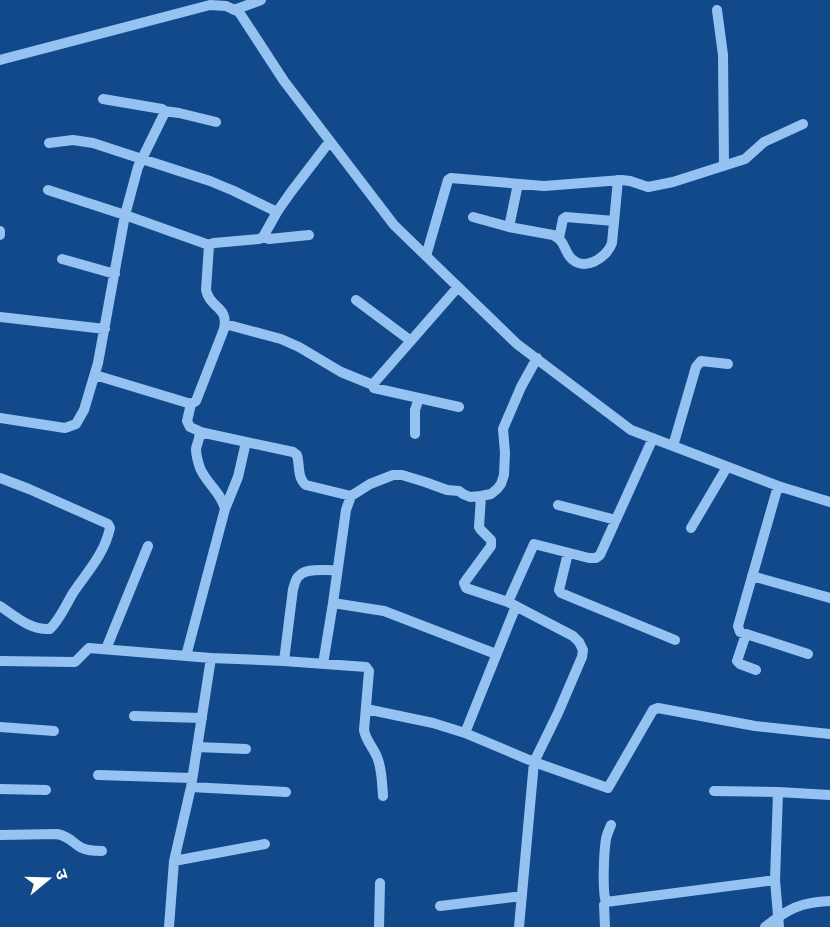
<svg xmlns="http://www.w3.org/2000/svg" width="830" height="927" font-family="'PT Sans Narrow','Noto Sans Devanagari',sans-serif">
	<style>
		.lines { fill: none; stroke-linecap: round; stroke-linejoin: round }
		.minor { stroke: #96c2f2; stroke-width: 10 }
	</style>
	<rect width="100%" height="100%" fill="#11498a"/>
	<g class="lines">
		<path class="minor" d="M234,10L261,0
			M717,10L723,55L724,166
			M0,60L210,5L226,6L239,12L284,81L394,225L517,344L631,430L778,486L830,502
			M164,111L179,113L216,122
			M49,143L73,140L93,143L142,159L210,181L234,191L277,212
			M48,190L125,215L209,245
			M473,217L509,227L553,235C565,241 563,248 570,257C583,273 607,258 612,243L618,180
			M509,227L518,184
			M0,231V235
			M263,237L269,239L309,235
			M559,238L563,219L566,217L614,221
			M426,256L448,180L451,178L544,186L622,180L630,181L648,187L673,182L745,159L764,142L803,124
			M62,259L115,274
			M458,287L374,383V388L459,407
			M356,300L411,341
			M0,317L105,329
			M225,324L281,339L299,347L341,372L373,385
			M95,375L191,404L196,401L224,329C229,306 210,309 206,290L209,245L214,243L259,239L263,237L277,212L291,192L330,141
			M0,418L65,428L76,424L84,410L98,363L125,215L138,167L164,114V111L162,109L103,99
			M200,432L293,452L297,455C300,465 297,478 306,485L351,496
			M415,434V410L419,398
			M673,446L696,367L701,361L728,364
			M0,478L29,489L108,524L110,528C104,555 87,572 73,593C66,605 60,619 50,629C30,630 16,617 0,606
			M778,486L738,626L740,632L808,654
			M481,496L479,527L481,530L491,540V546L464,583L466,588L508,602L573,636L579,642L583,650L582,657L558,713L534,762L519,927
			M558,505L616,520
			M225,509L238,477L246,442
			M691,528L727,467
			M568,553L559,590L561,593L675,640
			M752,576L830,598
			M508,602L534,544L589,558H596L600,555L653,438
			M333,603L384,611L496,654
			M746,634L737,661L740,664L756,670
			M106,649L148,546
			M186,656L225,509C221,492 206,483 200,468C198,462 196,455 196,449C197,442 201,438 199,431L190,427L187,421L191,404
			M0,661L75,662L89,648L211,658L284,661L366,667L369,671L364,730C366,741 373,747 377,757C382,768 382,783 383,796
			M284,661L293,589C295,584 295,579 299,576C306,567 327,571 337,570
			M323,664L333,603L346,510L351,496L370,484L393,475H402L425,482L447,490L459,491L463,494L470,497L481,496L491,494L497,489L501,484L504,475L505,453L503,429L521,387L537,358
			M366,709L433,723L465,733L534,762L608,788L653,710L658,708L755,726L830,734
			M134,716L202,718
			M0,727L54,731
			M465,733L516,606
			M197,747L246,749
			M98,775L192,778
			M191,787L286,792
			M0,789L46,790
			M714,791L778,792L830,795
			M778,792L775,880L779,927
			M0,835L57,834C71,837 71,842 82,848C88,851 95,851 102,851
			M174,861L265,844
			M606,902C602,891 604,851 606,839C607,834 609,830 611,825
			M440,906L522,896
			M169,927L174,861L191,787L211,658
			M379,927L380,883
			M605,927L604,905L606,902L775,880
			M765,927C788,909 800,902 830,901"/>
	</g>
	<g transform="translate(48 879) rotate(71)" stroke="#11498a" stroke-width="4.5" paint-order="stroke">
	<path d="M0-4.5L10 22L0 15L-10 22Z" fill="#ffffff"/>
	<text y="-9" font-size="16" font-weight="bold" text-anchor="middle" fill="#ffffff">उ</text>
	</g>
</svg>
